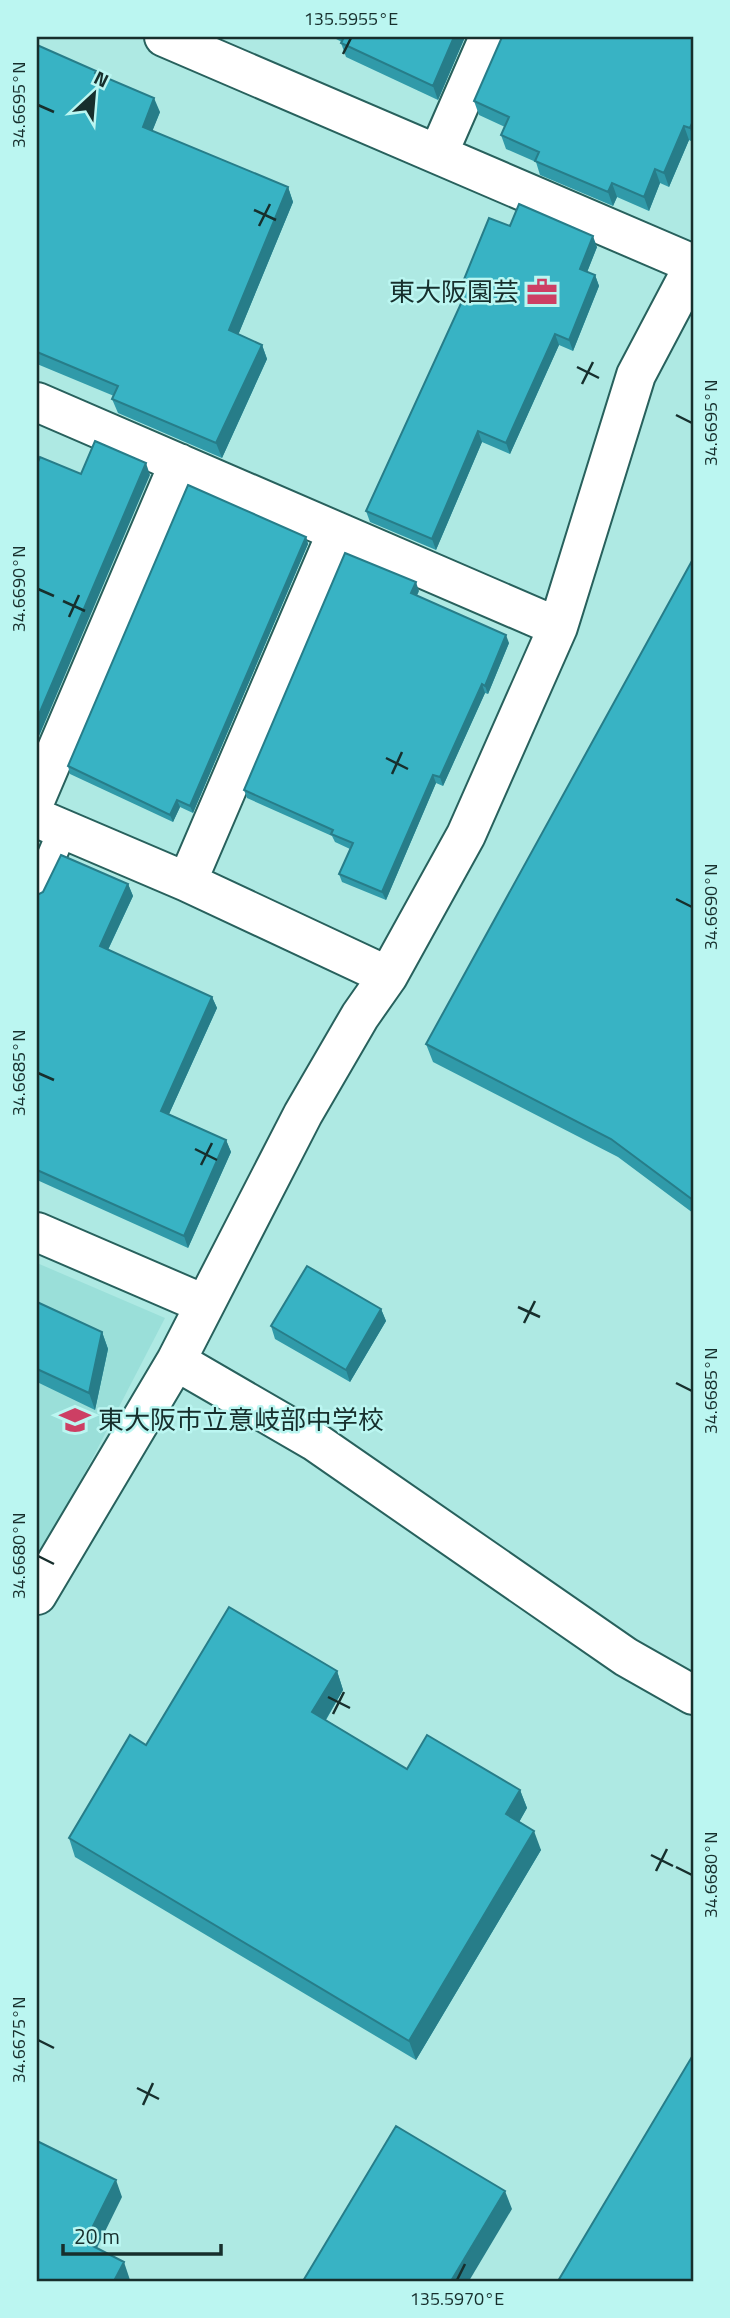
<svg xmlns="http://www.w3.org/2000/svg" width="730" height="2318" font-family="'Titillium Web','Noto Sans JP',sans-serif">
	<style>
		.built { fill: #9adfd9 }
		.lines { fill: none; stroke-linecap: round; stroke-linejoin: round }
		.service-casing { stroke: #28615d; stroke-width: 32 }
		.minor-casing { stroke: #28615d; stroke-width: 42 }
		.service { stroke: #fff; stroke-width: 28 }
		.minor { stroke: #fff; stroke-width: 38 }
		.wall { fill: #309aa9 }
		.shaded-wall { fill: #277d89 }
		.building { fill: #38b3c4; stroke: #277d89; stroke-width: 2 }
		.ticks { fill: none; stroke: #172f2d; stroke-width: 2.5 }
		.labels { text-anchor: middle; stroke-width: 5; stroke-linejoin: round; paint-order: stroke }
		.poi-label { font-size: 26px; fill: #172f2d; stroke: #bbf6f1; text-anchor: end }
		.neatline { fill: none; stroke: #172f2d; stroke-width: 2.5 }
		.ticks-label { font-size: 18px; text-anchor: middle; fill: #172f2d }
	</style>
	<rect width="100%" height="100%" fill="#aee9e3"/>
	<path class="built" d="M37,1263L165,1318L60,1521L37,1555Z"/>
	<g class="lines">
		<g class="service-casing">
			<path id="service" d="M37,891L63,829"/>
		</g>
		<g class="minor-casing">
			<path id="minor" d="M164,37L693,264
				M438,154L489,37
				M37,402L558,627
				M37,796L179,463
				M37,818L187,882L388,976
				M187,882L337,532
				M37,1232L204,1304
				M176,1361L314,1441L626,1657L693,1695
				M37,1595L176,1361L303,1114L360,1016L388,976L466,835L558,627L636,375L693,267"/>
		</g>
		<use href="#service" class="service"/>
		<use href="#minor" class="minor"/>
	</g>
	<path class="wall" d="M335,37H465L438,100L346,57L341,43L342,42L336,39Z
		M693,37V142L689,140L669,187L660,183L649,211L617,197L613,206L540,175L536,162L506,149L501,135L505,127L479,115L474,101Z
		M37,45L98,74L160,112L152,131L288,187L293,202L238,335L262,345L267,359L222,458L118,413L112,399L114,396L37,364Z
		M510,226L597,247L587,272L595,275L599,286L573,351L559,345L510,454L482,442L436,550L370,522L366,511L461,303L458,294Z
		M306,537L308,544L193,813L180,807L173,822L70,774L68,766Z
		M693,559V1213L618,1157L433,1062L426,1044Z
		M419,591L416,596L509,643L488,694L485,693L443,786L436,783L386,900L342,882L339,874L350,849L335,842L332,836L247,798L244,790Z
		M128,884L133,896L108,950L212,997L217,1008L169,1114L226,1140L231,1152L188,1248L37,1180V895Z
		M37,1302L102,1332L108,1349L95,1410L37,1382Z
		M381,1309L386,1321L350,1382L275,1339L271,1326Z
		M337,1671L343,1690L326,1720L407,1769L520,1790L527,1808L519,1822L541,1850L416,2060L75,1857L69,1838L146,1745Z"/>
	<path class="shaded-wall" d="M454,37H465L438,100L433,86Z
		M154,98L160,112L148,142L143,127Z
		M693,121V137L690,128Z
		M684,126L689,140L669,187L664,173Z
		M655,169L660,183L649,211L644,197Z
		M612,183L617,197L613,206L608,192Z
		M288,187L293,202L234,345L229,330Z
		M593,236L597,247L584,280L580,269Z
		M595,275L599,286L573,351L569,340Z
		M555,334L559,345L510,454L506,443Z
		M262,345L267,359L222,458L216,443Z
		M478,431L482,442L436,550L432,539Z
		M146,463L150,475L37,741V719Z
		M306,537L308,544L193,813L190,806Z
		M416,582L419,591L414,602L411,593Z
		M506,635L509,643L488,694L485,686Z
		M482,684L485,693L443,786L440,777Z
		M433,775L436,783L386,900L382,892Z
		M177,800L180,807L173,822L170,815Z
		M128,884L133,896L104,958L100,946Z
		M212,997L217,1008L165,1123L161,1111Z
		M226,1140L231,1152L188,1248L184,1236Z
		M381,1309L386,1321L350,1382L346,1370Z
		M102,1332L108,1349L95,1410L89,1393Z
		M337,1671L343,1690L319,1731L312,1712Z
		M520,1790L527,1808L513,1833L506,1814Z
		M534,1831L541,1850L416,2060L409,2041Z
		M116,2180L122,2197L91,2260L85,2242Z
		M505,2191L512,2209L469,2281H451Z
		M124,2262L130,2280L129,2281H114Z"/>
	<path class="building" d="M344,37H454L433,86L341,43Z
		M502,37H693V121L690,128L684,126L664,173L655,169L644,197L612,183L608,192L535,161L539,152L501,135L509,117L474,101Z
		M37,45L96,71L95,73L154,98L143,127L288,187L229,330L262,345L216,443L112,399L118,386L37,352Z
		M519,204L593,236L580,269L595,275L569,340L555,334L506,443L478,431L432,539L366,511L464,297L458,294L489,218L510,226Z
		M95,441L146,463L37,719V464L40,457L81,474Z
		M188,485L306,537L190,806L177,800L170,815L68,766Z
		M345,553L416,582L411,593L506,635L485,686L482,684L440,777L433,775L382,892L339,874L353,843L331,834L333,830L244,790Z
		M693,559V1200L611,1139L426,1044Z
		M61,855L128,884L100,946L212,997L161,1111L226,1140L184,1236L37,1170V895L43,892Z
		M307,1266L381,1309L346,1370L271,1326Z
		M37,1302L102,1332L89,1393L37,1369Z
		M229,1607L337,1671L312,1712L407,1769L427,1735L520,1790L506,1814L534,1831L409,2041L69,1838L130,1735L146,1745Z
		M693,2055V2281H558Z
		M396,2126L505,2191L451,2281H303Z
		M37,2141L116,2180L85,2242L124,2262L114,2281H37Z"/>
	<path class="ticks" d="M343,54L351,38M38,105L54,112M254,210L276,220M259,226L270,204M577,367L599,378M582,384L593,362M676,415L692,423M38,589L54,596M63,601L85,611M69,617L79,595M386,758L408,769M392,774L402,752M676,899L692,907M38,1073L54,1080M195,1149L217,1160M201,1165L212,1143M518,1307L540,1317M524,1323L535,1301M676,1383L692,1391M38,1556L54,1564M328,1697L350,1708M333,1714L344,1692M651,1855L673,1866M676,1867L692,1875M656,1871L667,1849M38,2040L54,2048M137,2088L159,2099M143,2105L153,2083M457,2280L465,2264"/>
	<defs>
		<g id="office-bare" transform="scale(2.415)"><path d="M-6-3h4V-5.5h4V-3h4V5H-6ZM-1-4.5V-3h2v-1.5ZM-6 0V1H6V0Z" fill="#cd3f64" stroke="#bbf6f1" stroke-width="2.5" paint-order="stroke"/></g>
		<g id="school-bare" transform="scale(2.415)"><path d="M0-5L7-2L0 1L-7-2ZM-4 1L0 2.5L4 1V4Q0 6-4 4Z" fill="#cd3f64" stroke="#bbf6f1" stroke-width="2.5" paint-order="stroke"/></g>
	</defs>
	<g fill-rule="evenodd">
		<use href="#office-bare" x="542" y="292"/>
		<use href="#school-bare" x="75" y="1420"/>
	</g>
	<g class="labels">
		<g class="poi-label">
			<text x="519" y="301">東大阪園芸</text>
			<text x="98" y="1429" text-anchor="start">東大阪市立意岐部中学校</text>
		</g>
	</g>
	<rect width="730" height="2318" fill="none" stroke="#bbf6f1" stroke-width="77"/>
	<g transform="translate(94 94) rotate(26)" stroke="#bbf6f1" stroke-width="5" paint-order="stroke">
	<path d="M0-5L12 26L0 18L-12 26Z" fill="#172f2d"/>
	<text y="-10" font-size="19" font-weight="bold" text-anchor="middle" fill="#172f2d">N</text>
	</g>
	<path d="M63 2244v10h158v-10" fill="none" stroke="#172f2d" stroke-width="3.5"/>
	<text x="74" y="2244" font-size="21" fill="#172f2d" stroke="#bbf6f1" stroke-width="5" paint-order="stroke">20 m</text>
	<rect x="38" y="38" width="654" height="2242" class="neatline"/>
	<g class="ticks-label">
		<text x="351" y="25">135.5955°E</text>
		<text transform="translate(19 105) rotate(-90)" y="6">34.6695°N</text>
		<text transform="translate(711 423) rotate(-90)" y="6">34.6695°N</text>
		<text transform="translate(19 589) rotate(-90)" y="6">34.6690°N</text>
		<text transform="translate(711 907) rotate(-90)" y="6">34.6690°N</text>
		<text transform="translate(19 1073) rotate(-90)" y="6">34.6685°N</text>
		<text transform="translate(711 1391) rotate(-90)" y="6">34.6685°N</text>
		<text transform="translate(19 1556) rotate(-90)" y="6">34.6680°N</text>
		<text transform="translate(711 1875) rotate(-90)" y="6">34.6680°N</text>
		<text transform="translate(19 2040) rotate(-90)" y="6">34.6675°N</text>
		<text x="457" y="2305">135.5970°E</text>
	</g>
</svg>
